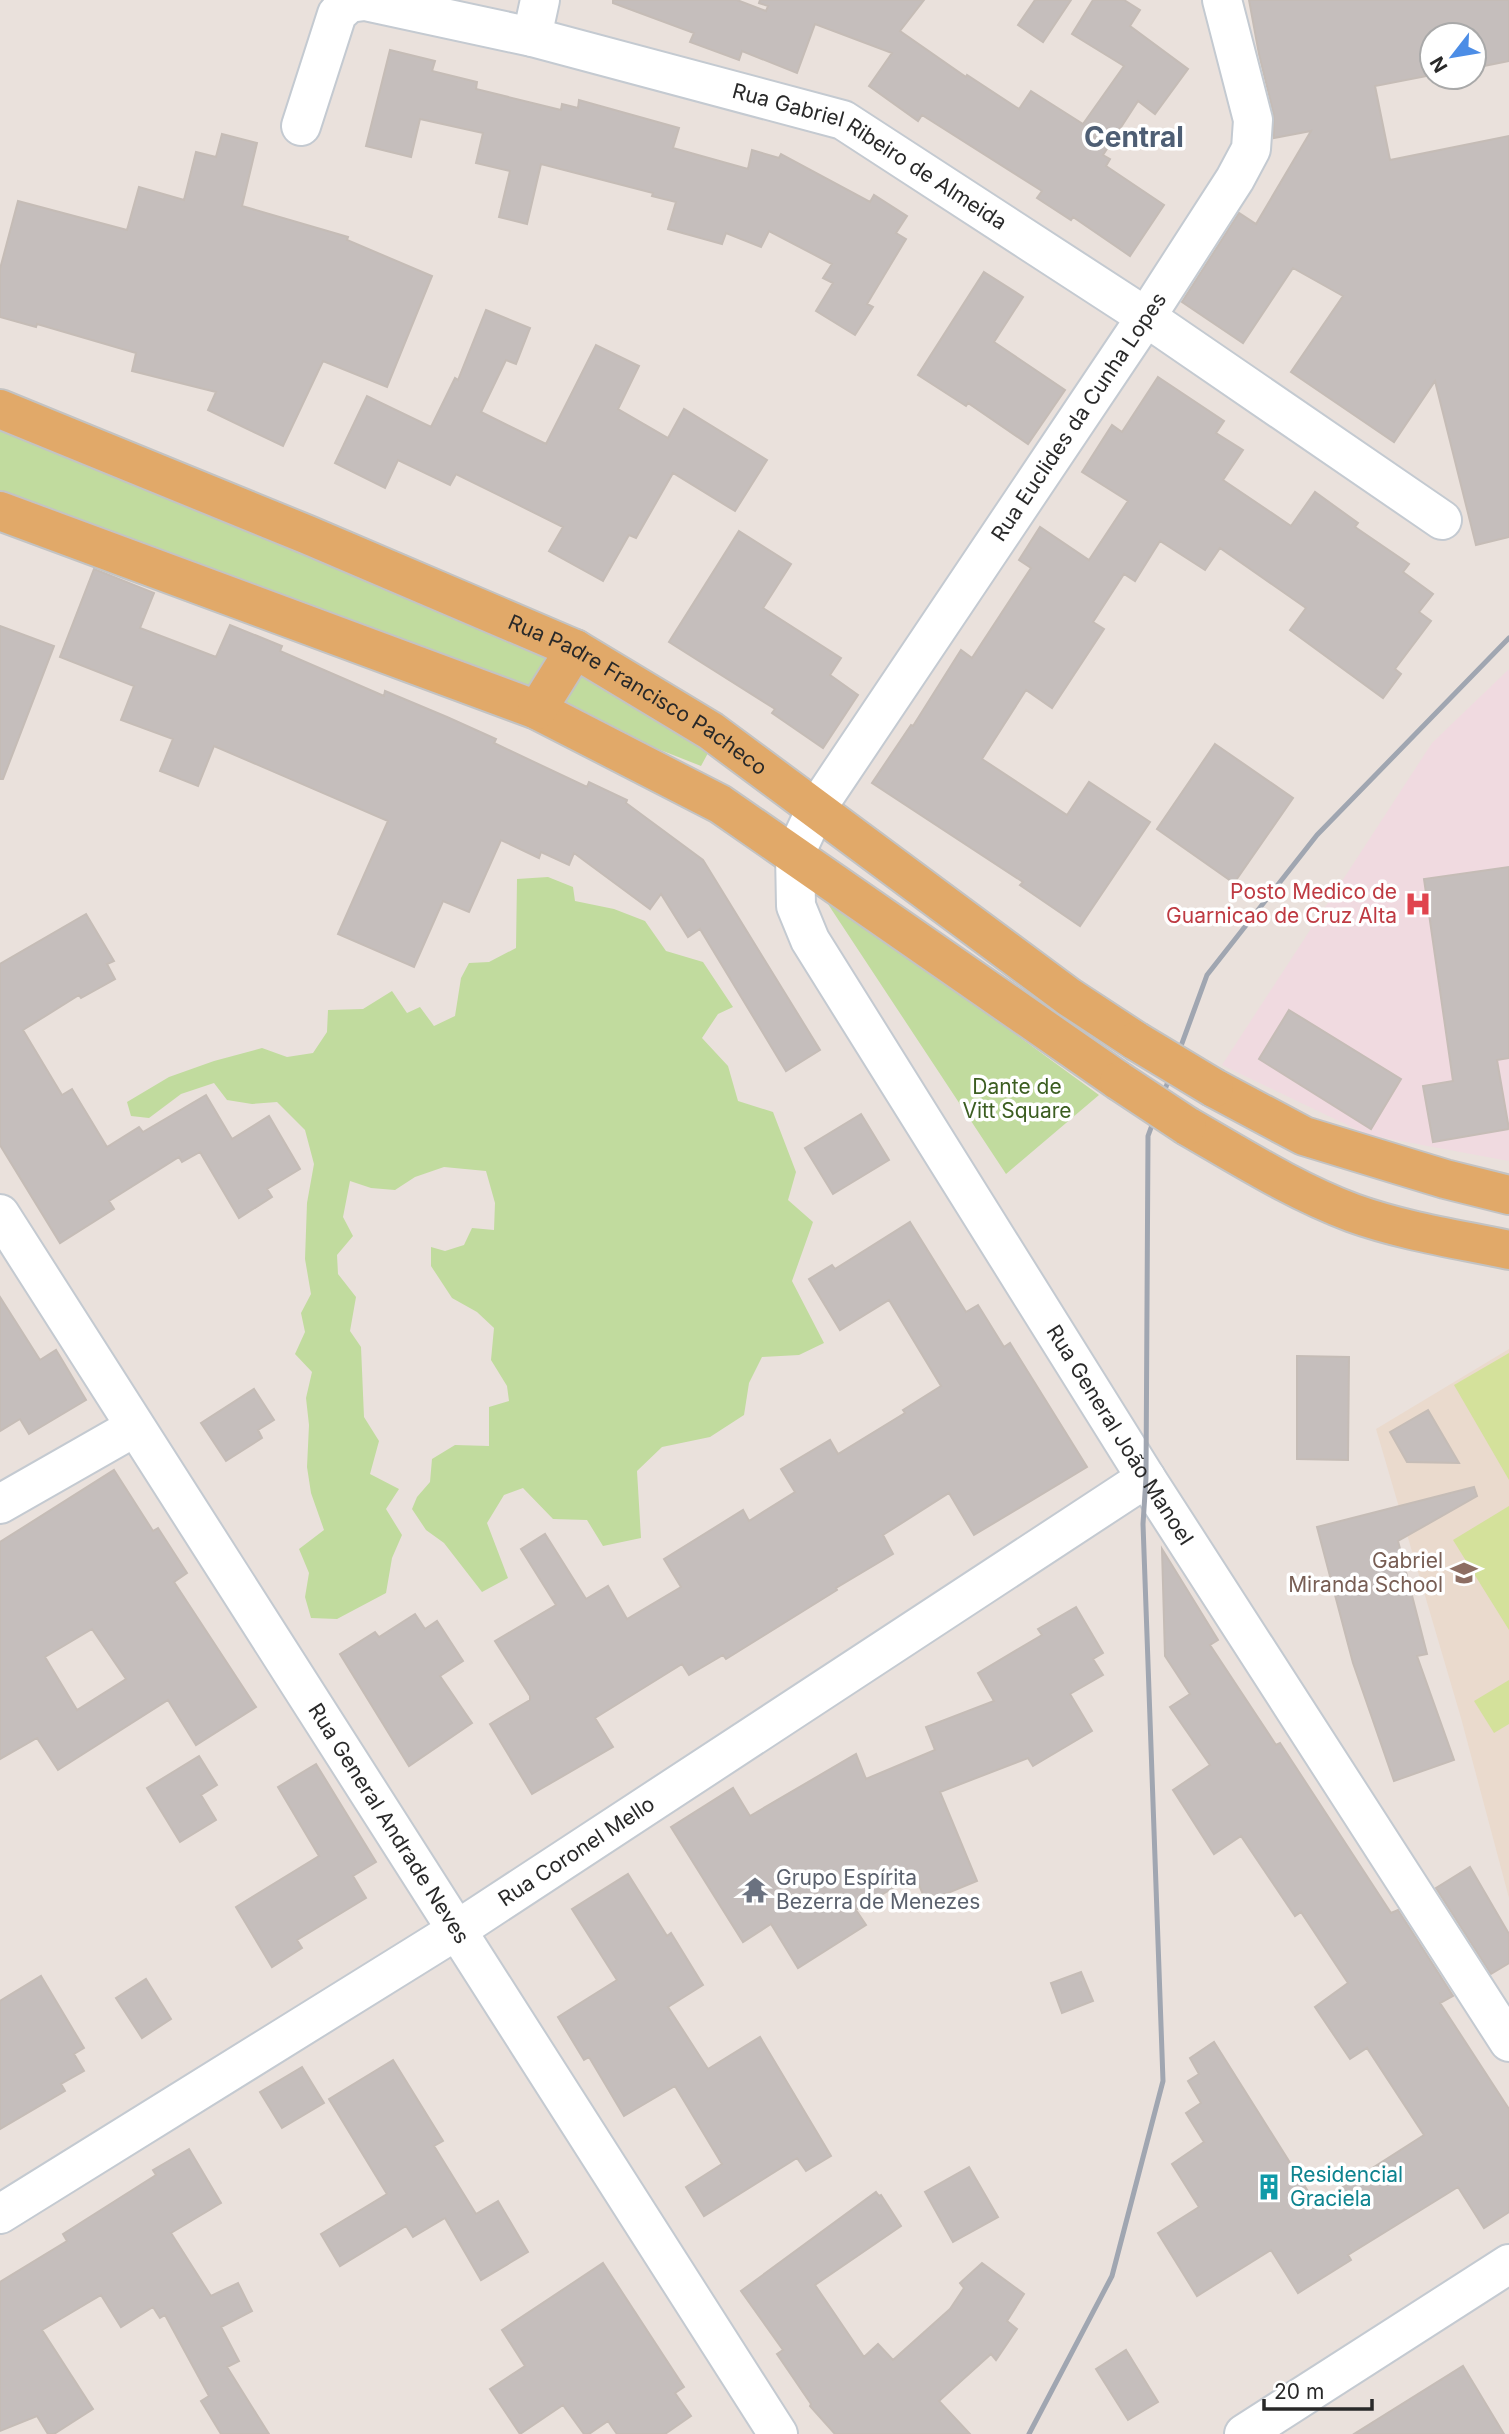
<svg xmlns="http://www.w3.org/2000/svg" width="1509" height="2434" font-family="Inter,sans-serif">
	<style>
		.education { fill: #eadacd }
		.medical { fill: #f0dae0 }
		.green { fill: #c1db9e }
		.pitch { fill: #d4e19b }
		.building { fill: #c5bebc; stroke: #c5bcb6; stroke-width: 2; fill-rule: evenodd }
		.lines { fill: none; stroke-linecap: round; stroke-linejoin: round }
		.minor-casing { stroke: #c4cad1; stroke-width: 42 }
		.major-casing { stroke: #c3c3c3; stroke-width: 42 }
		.minor { stroke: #fff; stroke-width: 38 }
		.major { stroke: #e1a969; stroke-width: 38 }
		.rail { stroke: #a0a6b1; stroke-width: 5 }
		.major-bridge-casing { stroke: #c3c3c3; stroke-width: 42; stroke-linecap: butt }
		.major-bridge { stroke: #e1a969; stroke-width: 38 }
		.labels { text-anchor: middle; stroke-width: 7; stroke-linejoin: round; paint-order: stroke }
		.street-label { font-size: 21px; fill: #292929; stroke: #fff }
		.health-label { font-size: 21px; fill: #be3a42; stroke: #fff; text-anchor: end }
		.park-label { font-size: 21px; fill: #3c5e21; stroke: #fff }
		.education-label { font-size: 21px; fill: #785e54; stroke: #fff; text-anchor: end }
		.worship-label { font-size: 21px; fill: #5b616d; stroke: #fff; text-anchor: start }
		.culture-label { font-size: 21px; fill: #0d838f; stroke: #fff; text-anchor: start }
		.district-label { font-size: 28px; font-weight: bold; fill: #4e5e74; stroke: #fff }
	</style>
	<rect width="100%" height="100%" fill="#eae1dc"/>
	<path class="education" d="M1509,1349V1898L1461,1718L1376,1429Z"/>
	<path class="medical" d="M1509,669V1161L1368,1135L1222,1065L1432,743Z"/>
	<path class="green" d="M0,429L590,667L714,742L701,766L0,490Z
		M548,877L573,887L575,901L614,909L645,921L666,951L703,962L733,1007L718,1014L702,1038L728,1066L738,1101L773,1112L796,1172L788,1200L813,1222L792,1281L824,1343L799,1355L762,1357L749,1383L744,1415L710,1437L662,1447L637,1471L641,1538L603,1546L587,1520L553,1519L523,1488L504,1495L487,1523L508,1578L482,1592L444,1543L426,1530L412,1509L417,1497L430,1482L432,1459L455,1445L489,1446V1407L509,1401L507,1386L491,1360L494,1328L477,1312L452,1298L431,1266V1247L445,1251L464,1245L472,1228L494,1230L495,1203L486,1171L444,1167L415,1177L395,1190L371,1188L350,1181L343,1217L353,1236L337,1255L338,1274L356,1297L350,1331L361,1347L364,1417L379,1441L370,1474L399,1489L386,1509L402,1535L392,1558L386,1593L337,1619L311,1618L305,1597L309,1573L299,1549L324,1530L311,1493L307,1467L309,1425L306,1398L312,1372L295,1354L305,1332L301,1313L311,1294L305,1259L307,1203L314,1164L305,1130L277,1102L252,1104L227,1100L214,1083L181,1094L149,1118L131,1116L127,1102L169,1077L214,1061L262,1048L287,1057L313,1053L327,1032L328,1010L363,1009L392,991L407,1013L420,1007L434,1026L455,1016L461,978L469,963L489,962L516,948L517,879Z
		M820,892L1099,1095L1006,1174Z"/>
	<path class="pitch" d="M1509,1353V1480L1454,1385Z
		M1509,1506V1630L1453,1540Z
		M1509,1680V1724L1494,1733L1474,1701Z"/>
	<path class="building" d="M613,0H737L766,11L768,6L759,3L760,0H924L900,31L966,77L967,75L1019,109L1031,91L1083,124L1124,66L1072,34L1093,0H1124L1140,10L1130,26L1188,69L1155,114L1138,101L1103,155L1110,159L1106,166L1164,205L1130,256L1073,217L1071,220L1037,198L1042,191L922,115L918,121L869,86L892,53L815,24L797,73L742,51L739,60L690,42L694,33L613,3Z
		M1035,0H1071L1043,42L1018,25Z
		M1249,0H1509V61L1474,68V35H1432V75L1375,86L1390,160L1509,136V537L1476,545L1435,381L1394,442L1291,372L1343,296L1293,268L1243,343L1182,302L1239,213L1256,224L1311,131L1274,138V115L1259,54Z
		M390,50L435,61L432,71L477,82L476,89L561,110L562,104L578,108L579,100L679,128L673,148L748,169L752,150L779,158L781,154L870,202L874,195L907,216L896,233L906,239L867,304L873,307L855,335L816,311L833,283L823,278L832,264L769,231L761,247L726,233L722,244L668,229L676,202L652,196L653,193L541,164L527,224L499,217L510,171L476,163L483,133L420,119L411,157L366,146Z
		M222,134L257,143L242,206L348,237L347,240L432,276L387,387L323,361L283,446L208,410L216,392L132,371L136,353L37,324L36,327L0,317V269L18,201L127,230L139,187L184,200L196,152L216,157Z
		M984,272L1023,297L994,342L1065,390L1028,444L968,403L966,406L918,375Z
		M486,310L530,328L516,364L506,360L481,412L546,444L596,345L639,366L618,409L668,438L684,409L767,460L735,511L673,473L636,538L629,535L603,581L549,551L563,527L456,474L450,485L398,460L385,488L335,463L367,396L431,427L455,378L458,380Z
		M1158,377L1224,421L1216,433L1243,450L1223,480L1291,526L1315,492L1358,523L1355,527L1409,564L1403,572L1433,594L1419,612L1431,621L1395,669L1401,674L1383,698L1290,630L1306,608L1220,548L1205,570L1160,541L1135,581L1124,574L1093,622L1104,629L1052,708L1026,690L982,759L1067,815L1089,782L1150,822L1080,926L1020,885L1023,882L872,783L911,725L913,726L961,650L972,658L1031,568L1019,560L1040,527L1089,560L1128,501L1082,472L1112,425L1122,432Z
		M739,531L791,564L763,608L841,658L830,675L858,695L823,748L772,713L775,709L669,642Z
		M94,569L154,593L140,628L216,657L230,625L282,646L280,651L384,696L385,691L447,717L496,739L494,743L587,787L589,782L627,800L626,803L703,860L820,1050L786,1071L700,929L688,937L661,894L650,909L574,853L569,865L541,852L539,858L501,840L469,912L443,901L414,967L338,934L388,821L214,746L198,786L160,771L173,739L121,720L134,686L60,657Z
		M0,626L54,646L3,779H0Z
		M1215,744L1293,798L1234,883L1157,829Z
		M1509,867V1058L1497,1060L1509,1129L1433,1142L1423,1086L1453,1081L1424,879Z
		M86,914L114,961L107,964L115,979L81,998L79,995L23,1030L62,1095L72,1089L107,1147L139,1127L143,1132L206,1095L232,1139L269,1116L300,1169L267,1189L272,1197L239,1218L200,1152L182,1162L179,1157L109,1201L114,1209L60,1243L0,1145V964Z
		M1289,1010L1401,1079L1371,1129L1259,1059Z
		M861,1114L889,1160L833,1194L805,1148Z
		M910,1222L966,1312L978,1305L1004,1347L1010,1343L1087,1467L974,1535L949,1493L883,1535L893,1554L836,1588L837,1590L726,1659L723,1655L689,1675L682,1664L595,1718L613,1747L532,1794L490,1724L530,1700V1696L495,1641L556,1605L521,1549L545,1534L586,1599L608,1586L627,1619L681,1587L664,1559L743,1510L749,1521L795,1492L781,1469L830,1440L838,1454L905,1413L903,1410L941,1386L889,1300L840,1330L809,1279L832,1265L835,1269Z
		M0,1297L40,1360L56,1350L86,1400L29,1434L20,1419L0,1431Z
		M1297,1356L1349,1357L1348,1460L1297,1459Z
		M254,1389L274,1420L258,1430L262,1438L226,1461L201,1423Z
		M1428,1410L1459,1463L1407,1462L1390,1432Z
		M114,1470L153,1531L158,1528L187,1573L174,1582L256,1707L196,1745L168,1700L58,1770L37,1738L0,1759V1542ZM92,1629L126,1679L77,1710L45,1657Z
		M1474,1487L1477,1496L1398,1541L1427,1654L1417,1656L1454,1760L1394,1781L1353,1663L1317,1527Z
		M1162,1549L1218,1640L1210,1645L1276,1745L1280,1743L1391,1913L1398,1910L1453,1996L1440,2003L1509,2109V2212L1484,2228L1458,2187L1348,2255L1351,2260L1298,2293L1271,2250L1197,2296L1158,2233L1199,2207L1172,2164L1204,2142L1186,2113L1201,2103L1188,2081L1199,2074L1190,2058L1214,2042L1316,2204L1424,2135L1367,2048L1350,2059L1315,2007L1348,1983L1301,1912L1295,1916L1241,1836L1214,1854L1173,1790L1210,1765L1170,1707L1190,1694L1165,1656Z
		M1076,1607L1103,1653L1093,1659L1103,1675L1070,1694L1092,1731L1033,1766L1028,1758L940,1792L977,1881L926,1902L915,1875L856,1910L866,1925L798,1968L771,1924L743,1942L671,1827L733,1788L750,1816L856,1754L866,1779L935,1750L926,1727L994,1701L978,1673L1042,1635L1038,1629Z
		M415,1614L425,1629L437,1621L463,1661L440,1676L472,1723L409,1766L340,1654L375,1632L379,1637Z
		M199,1756L217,1785L201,1795L216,1820L180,1842L147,1788Z
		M316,1764L376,1862L353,1876L366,1898L297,1940L302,1948L272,1967L236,1907L319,1856L278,1787Z
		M1470,1867L1509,1934V1963L1491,1974L1436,1888Z
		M628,1874L667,1936L671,1933L703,1985L668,2007L708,2069L760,2037L831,2156L806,2171L797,2158L704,2216L686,2187L722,2164L675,2086L624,2116L589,2057L584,2060L558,2017L617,1980L572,1909Z
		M1081,1972L1093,2001L1062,2013L1051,1983Z
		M41,1976L84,2048L74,2054L84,2071L61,2084L65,2091L0,2129V2001Z
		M146,1979L171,2019L142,2038L116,1998Z
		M393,2060L443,2141L434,2146L476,2214L498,2201L528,2252L481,2280L445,2218L413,2237L406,2226L340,2266L321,2234L387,2194L329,2099Z
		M302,2067L324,2103L282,2128L260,2092Z
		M189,2149L221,2203L171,2233L211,2296L238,2283L252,2311L221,2327L239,2361L227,2367L269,2434H221L201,2401L209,2396L165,2315L160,2318L153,2307L121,2327L101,2295L42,2330L93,2409L54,2434H48L37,2416L0,2431V2282L67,2241L63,2234L156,2175L153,2170Z
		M969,2167L998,2217L953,2242L925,2192Z
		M876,2192L879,2196L881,2195L901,2226L815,2285L864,2357L878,2344L893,2360L950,2309L964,2288L960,2283L982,2263L1024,2294L1007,2321L1017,2329L996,2360L991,2354L939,2401L970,2434H835L810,2406L811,2404L777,2354L783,2350L741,2291Z
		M603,2263L684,2387L675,2393L691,2416L665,2434H617L608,2421L589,2434H584L563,2405L520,2434L490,2389L525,2366L502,2330Z
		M1126,2350L1158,2402L1128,2420L1096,2369Z
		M1463,2366L1504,2434H1354Z"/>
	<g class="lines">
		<g class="minor-casing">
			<g id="minor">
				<path id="s1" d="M1222,0L1253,120L1251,149L1235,179L1146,317L816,809L795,854L796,906L810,940L1146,1478L1509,2042"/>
				<path d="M532,37L540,0"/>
				<path id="s2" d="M301,126L337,14L349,3L365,1L532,37L843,120L1146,317L1442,520"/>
				<path id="s3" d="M0,1214L778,2434"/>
				<path d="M0,1504L135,1427"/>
				<path id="s4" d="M0,2214L457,1930L1146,1478"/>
				<path d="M1244,2434L1509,2264"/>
			</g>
		</g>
		<g class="major-casing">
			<g id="major">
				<path id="s5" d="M0,409L308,535L575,649L711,731L1069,997L1136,1041"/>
				<path d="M0,511L537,710L720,804L1119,1081"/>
				<path d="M537,710L575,649"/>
				<path d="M1214,1088L1304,1136L1445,1179L1509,1195"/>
				<path d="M1187,1126C1241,1157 1294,1191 1353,1213C1403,1231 1457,1239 1509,1250"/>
			</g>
		</g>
		<use href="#minor" class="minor"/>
		<use href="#major" class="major"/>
		<path class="rail" d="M1029,2434L1112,2276L1163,2081L1143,1524L1146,1478L1148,1136L1207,975L1317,835L1509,638"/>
		<g class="major-bridge-casing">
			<path id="major-bridge" d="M1136,1041L1214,1088
				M1119,1081L1187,1126"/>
		</g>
		<use href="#major-bridge" class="major-bridge"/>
	</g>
	<defs>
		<g id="hospital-bare" transform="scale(2.1)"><path d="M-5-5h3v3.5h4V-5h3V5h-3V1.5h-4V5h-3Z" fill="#e0444e" stroke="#fff" stroke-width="2.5" paint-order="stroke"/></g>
		<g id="school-bare" transform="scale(2.1)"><path d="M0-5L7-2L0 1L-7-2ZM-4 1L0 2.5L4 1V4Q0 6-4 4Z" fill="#8d6e63" stroke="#fff" stroke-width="2.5" paint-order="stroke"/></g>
		<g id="temple-bare" transform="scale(2.1)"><path d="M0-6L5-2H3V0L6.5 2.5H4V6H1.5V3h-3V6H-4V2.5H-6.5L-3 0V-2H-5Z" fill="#6b7280" stroke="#fff" stroke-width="2.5" paint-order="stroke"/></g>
		<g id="building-bare" transform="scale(2.1)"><path d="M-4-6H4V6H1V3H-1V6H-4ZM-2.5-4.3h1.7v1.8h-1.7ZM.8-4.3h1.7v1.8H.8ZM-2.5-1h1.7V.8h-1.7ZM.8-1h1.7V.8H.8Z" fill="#0f9aa8" stroke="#fff" stroke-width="2.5" paint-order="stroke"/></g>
	</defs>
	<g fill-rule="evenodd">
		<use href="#hospital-bare" x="1418" y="904"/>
		<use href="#school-bare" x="1464" y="1573"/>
		<use href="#temple-bare" x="755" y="1890"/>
		<use href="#building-bare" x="1269" y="2187"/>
	</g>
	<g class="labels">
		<g class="street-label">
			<text dy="7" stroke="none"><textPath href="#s2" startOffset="682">Rua Gabriel Ribeiro de Almeida</textPath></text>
			<text transform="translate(1079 417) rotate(-56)" y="7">Rua Euclides da Cunha Lopes</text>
			<text dy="7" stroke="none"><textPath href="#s5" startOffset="700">Rua Padre Francisco Pacheco</textPath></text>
			<text dy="7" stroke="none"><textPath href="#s1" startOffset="1666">Rua General João Manoel</textPath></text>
			<text dy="7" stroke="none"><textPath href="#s3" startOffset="723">Rua General Andrade Neves</textPath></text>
			<text dy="7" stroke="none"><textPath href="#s4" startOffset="681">Rua Coronel Mello</textPath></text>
		</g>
		<g class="health-label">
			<text x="1397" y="899">Posto Medico de<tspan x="1397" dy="24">Guarnicao de Cruz Alta</tspan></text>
		</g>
		<g class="park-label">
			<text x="1017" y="1094">Dante de<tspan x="1017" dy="24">Vitt Square</tspan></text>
		</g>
		<g class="education-label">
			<text x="1443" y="1568">Gabriel<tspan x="1443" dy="24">Miranda School</tspan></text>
		</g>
		<g class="worship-label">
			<text x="776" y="1885">Grupo Espírita<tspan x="776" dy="24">Bezerra de Menezes</tspan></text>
		</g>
		<g class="culture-label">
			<text x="1290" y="2182">Residencial<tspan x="1290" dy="24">Graciela</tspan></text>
		</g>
		<g class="district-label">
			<text x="1134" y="147">Central</text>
		</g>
	</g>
	<g transform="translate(1453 56) rotate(239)"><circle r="33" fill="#ffffff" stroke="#a9a9a9" stroke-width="2"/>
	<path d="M0-5L12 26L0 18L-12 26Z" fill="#4c8de6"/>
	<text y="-10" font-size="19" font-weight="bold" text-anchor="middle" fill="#292929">N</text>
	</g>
	<path d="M1264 2399v10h108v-10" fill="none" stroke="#292929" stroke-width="3.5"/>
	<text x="1274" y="2399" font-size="21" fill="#292929" stroke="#ffffff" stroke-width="5" paint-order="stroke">20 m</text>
</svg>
